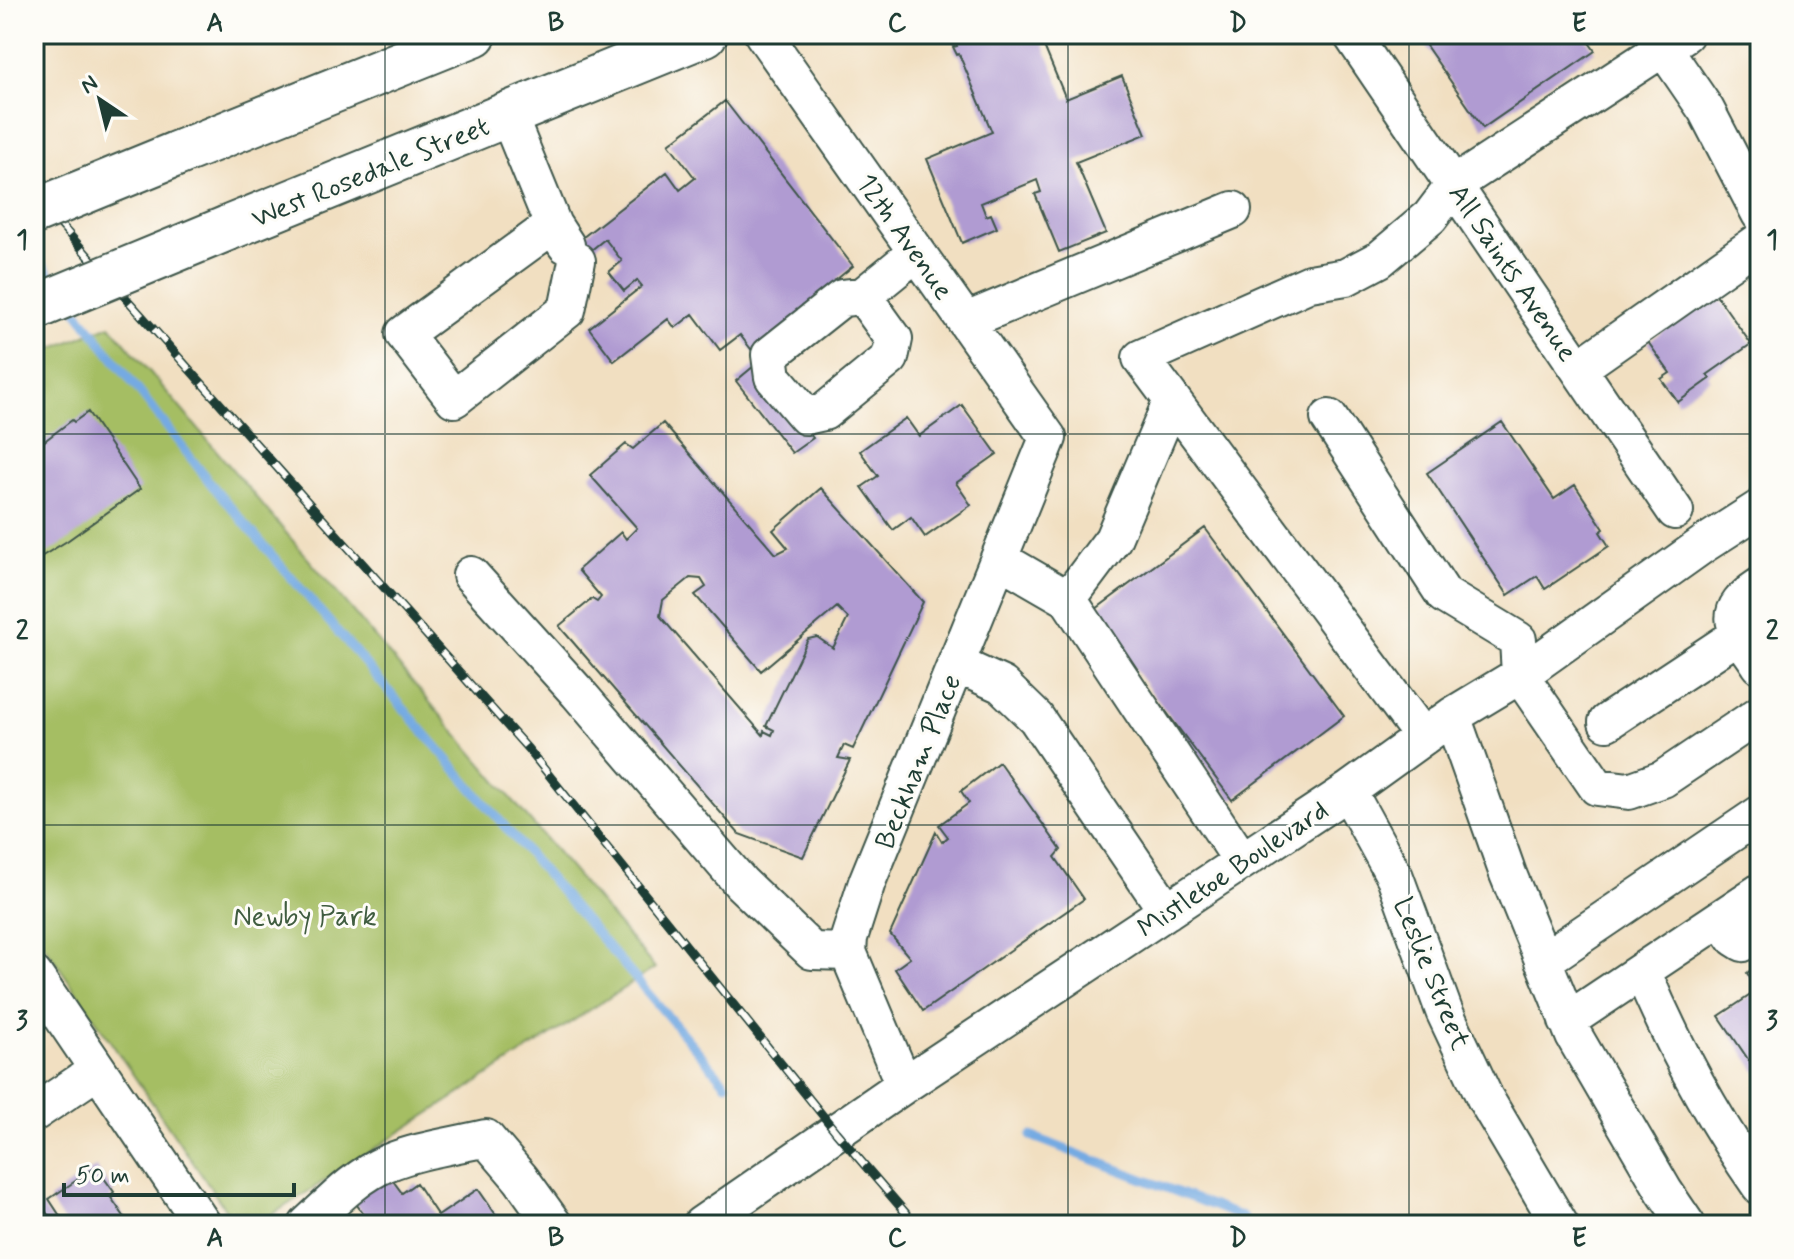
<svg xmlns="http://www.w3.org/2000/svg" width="1794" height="1259" font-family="Mynerve,sans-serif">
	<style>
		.green { fill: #a5be64; stroke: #627e4c; stroke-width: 2 }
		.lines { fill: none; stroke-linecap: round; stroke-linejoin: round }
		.stream { stroke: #75aae2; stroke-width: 9 }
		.building { fill: #b09bd2; fill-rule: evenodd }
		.minor-casing { stroke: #3e5549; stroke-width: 40 }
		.major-casing { stroke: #3e5549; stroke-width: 48 }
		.minor { stroke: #fff; stroke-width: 36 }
		.major { stroke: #fff; stroke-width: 44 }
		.rail-casing { stroke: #1f3d34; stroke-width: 9 }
		.rail { stroke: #fdfcf7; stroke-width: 6; stroke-dasharray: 18; stroke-linecap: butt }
		.major-bridge-casing { stroke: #3e5549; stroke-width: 48; stroke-linecap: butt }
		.major-bridge { stroke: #fff; stroke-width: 44 }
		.grid { fill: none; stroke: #1f3d34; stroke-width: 2; stroke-opacity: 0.55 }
		.labels { text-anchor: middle; stroke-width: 6; stroke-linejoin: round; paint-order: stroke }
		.street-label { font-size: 28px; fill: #1f3d34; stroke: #fdfcf7 }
		.park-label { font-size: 28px; fill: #405d40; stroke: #fdfcf7 }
		.neatline { fill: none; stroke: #1f3d34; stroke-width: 3 }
		.grid-label { font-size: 26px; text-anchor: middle; font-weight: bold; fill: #1f3d34 }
	</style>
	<rect width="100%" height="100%" fill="#fdfcf7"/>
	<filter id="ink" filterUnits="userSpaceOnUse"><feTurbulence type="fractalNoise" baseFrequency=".0125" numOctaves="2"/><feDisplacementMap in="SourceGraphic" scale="16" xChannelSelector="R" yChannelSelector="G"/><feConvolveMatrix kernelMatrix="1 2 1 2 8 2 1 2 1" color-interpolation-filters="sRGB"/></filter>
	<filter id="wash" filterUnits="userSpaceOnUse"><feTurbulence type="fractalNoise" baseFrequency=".006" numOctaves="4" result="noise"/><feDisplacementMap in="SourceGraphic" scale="32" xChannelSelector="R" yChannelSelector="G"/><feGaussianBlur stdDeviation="1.8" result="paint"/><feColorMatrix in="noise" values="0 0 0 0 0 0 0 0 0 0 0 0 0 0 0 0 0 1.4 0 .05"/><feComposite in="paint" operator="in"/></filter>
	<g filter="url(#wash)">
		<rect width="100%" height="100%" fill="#f1dfc1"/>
		<path class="green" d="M110,325L655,968L256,1225H236L34,930V356Z"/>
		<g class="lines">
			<path class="stream" d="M34,254L57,284
				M73,306L211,484L726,1084
				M1031,1136L1242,1217L1247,1225"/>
		</g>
		<g id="blocks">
			<path class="building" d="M952,34H1039L1066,99L1122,76L1146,134L1076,162L1106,233L1059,252L1035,194L1041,192L1037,180L981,203L986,216L991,214L997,228L962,243L927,159L992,132L959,54L957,55L953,47L957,46Z
				M1418,34H1583L1595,51L1483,128Z
				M725,101L853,266L837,279L842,284L754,353L740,335L720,350L693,314L675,328L668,319L614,361L589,328L642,286L637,280L624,291L609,272L622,261L605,239L569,268L560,255L667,172L680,190L695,178L669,144Z
				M1715,293L1751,344L1707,375L1710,379L1678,402L1661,379L1670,373L1648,342Z
				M754,366L760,369L813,438L792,453L736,381Z
				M962,405L997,454L956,483L971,505L925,537L911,517L893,530L862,487L878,476L860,451L906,418L919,436Z
				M88,412L140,489L67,541L34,561V449L72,420L74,422Z
				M1502,422L1554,499L1575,485L1604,529L1600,532L1609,546L1545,589L1537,576L1508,595L1427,473Z
				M663,423L776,554L788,548L773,530L821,488L923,602L853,749L844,745L838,758L850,760L803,857L739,834L559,626L592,599L597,602L601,597L578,570L621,532L626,539L637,528L590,475L626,444L633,449ZM690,578L701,579L706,587L695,595L761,671L837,607L848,618L833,648L817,637L808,639L766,726L774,730L772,735L764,731L763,735L660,616L663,600Z
				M1205,528L1344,716L1232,800L1092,612Z
				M999,762L1061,850L1055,857L1084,899L923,1011L895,969L910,958L890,934L936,832L942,842L948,837L939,825L969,803L961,791Z
				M1760,964V1077L1719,1016L1758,990L1747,973Z
				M96,1167L114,1192L110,1196L130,1225H66L49,1199Z
				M388,1174L402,1193L416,1183L438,1216L478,1189L503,1225H365L363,1222L367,1219L352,1198Z
				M39,1202L55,1225H34V1205Z"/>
		</g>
	</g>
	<g filter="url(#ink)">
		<use href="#blocks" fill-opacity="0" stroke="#3e5549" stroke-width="2"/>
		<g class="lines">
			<g class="minor-casing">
				<path id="minor" d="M763,34L1048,438L867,882L849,938L848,952L904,1085
					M1351,34L1675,511
					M1654,34L1706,110L1760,214
					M508,115L553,225L566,245
					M553,225L404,334L454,399L567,310L577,261
					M863,296L894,339L890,358L824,412L806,416L773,377L770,355L842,298L863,296L917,252
					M966,321L1233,210
					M1579,368L1760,241
					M1329,418L1444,595L1518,640L1520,675L1597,787L1629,791L1663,779L1760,714
					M999,559L1068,599L1242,861
					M471,575L578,693L741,883L812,951L848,952
					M1760,586C1716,615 1737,630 1760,665
					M1068,599L1113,539L1172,400
					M956,664L1002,685L1036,718L1167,911
					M1452,716L1508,874L1574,1036L1664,1191L1687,1225
					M1607,722L1740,634
					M1423,737L1141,358L1310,283L1346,277L1380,259L1430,217L1455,184L1685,34
					M1348,791L1395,877L1444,1011L1485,1098L1560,1225
					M1721,918L1735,938L1743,943L1760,934
					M1543,961L1760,814
					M1642,971C1674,1047 1713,1119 1760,1186
					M34,975L203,1225
					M1567,1021L1760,892
					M34,1113L98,1070
					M307,1225C331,1203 356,1176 387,1163C418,1150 453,1146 486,1138L521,1179L554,1225
					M701,1225L904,1085L1348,791L1452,716L1520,675L1704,544L1760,508"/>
			</g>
			<g class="major-casing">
				<path id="major" d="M176,154L474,34
					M228,228L705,34"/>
			</g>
			<use href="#minor" class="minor"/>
			<use href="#major" class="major"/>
			<g class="rail-casing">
				<path id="rail" d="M34,195L528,749L836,1132L916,1225"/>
			</g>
			<use href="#rail" class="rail"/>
			<g class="major-bridge-casing">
				<path id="major-bridge" d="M34,212L176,154
					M34,308L228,228"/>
			</g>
			<use href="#major-bridge" class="major-bridge"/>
		</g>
	</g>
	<path class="grid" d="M385,34V1225M726,34V1225M1068,34V1225M1409,34V1225M34,434H1760M34,825H1760"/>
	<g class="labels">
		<g class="street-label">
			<text transform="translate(370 171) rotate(-22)" y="10">West Rosedale Street</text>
			<text transform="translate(906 236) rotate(55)" y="10">12th Avenue</text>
			<text transform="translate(1514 272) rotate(56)" y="10">All Saints Avenue</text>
			<text transform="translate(917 761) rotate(-68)" y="10">Beckham Place</text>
			<text transform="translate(1232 868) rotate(-34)" y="10">Mistletoe Boulevard</text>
			<text transform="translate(1433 973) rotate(68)" y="10">Leslie Street</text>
		</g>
		<g class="park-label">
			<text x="305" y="925">Newby Park</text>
		</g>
	</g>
	<rect width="1794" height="1259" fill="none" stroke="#fdfcf7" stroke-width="88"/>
	<g transform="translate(100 100) rotate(325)" stroke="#fdfcf7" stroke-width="6" paint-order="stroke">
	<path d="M0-6L14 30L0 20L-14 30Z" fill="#1f3d34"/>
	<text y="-12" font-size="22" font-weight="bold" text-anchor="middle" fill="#1f3d34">N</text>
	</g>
	<path d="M64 1183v12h230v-12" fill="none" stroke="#1f3d34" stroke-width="4"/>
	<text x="76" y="1183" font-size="24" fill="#1f3d34" stroke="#fdfcf7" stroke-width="6" paint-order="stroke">50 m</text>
	<rect x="44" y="44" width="1706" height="1171" class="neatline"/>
	<g class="grid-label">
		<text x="215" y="31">A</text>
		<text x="556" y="31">B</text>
		<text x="897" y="31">C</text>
		<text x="1238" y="31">D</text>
		<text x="1579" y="31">E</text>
		<text x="22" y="248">1</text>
		<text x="1772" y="248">1</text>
		<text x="22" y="639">2</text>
		<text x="1772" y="639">2</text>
		<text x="22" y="1029">3</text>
		<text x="1772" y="1029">3</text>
		<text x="215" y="1246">A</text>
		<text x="556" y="1246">B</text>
		<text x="897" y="1246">C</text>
		<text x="1238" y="1246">D</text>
		<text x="1579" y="1246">E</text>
	</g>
</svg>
